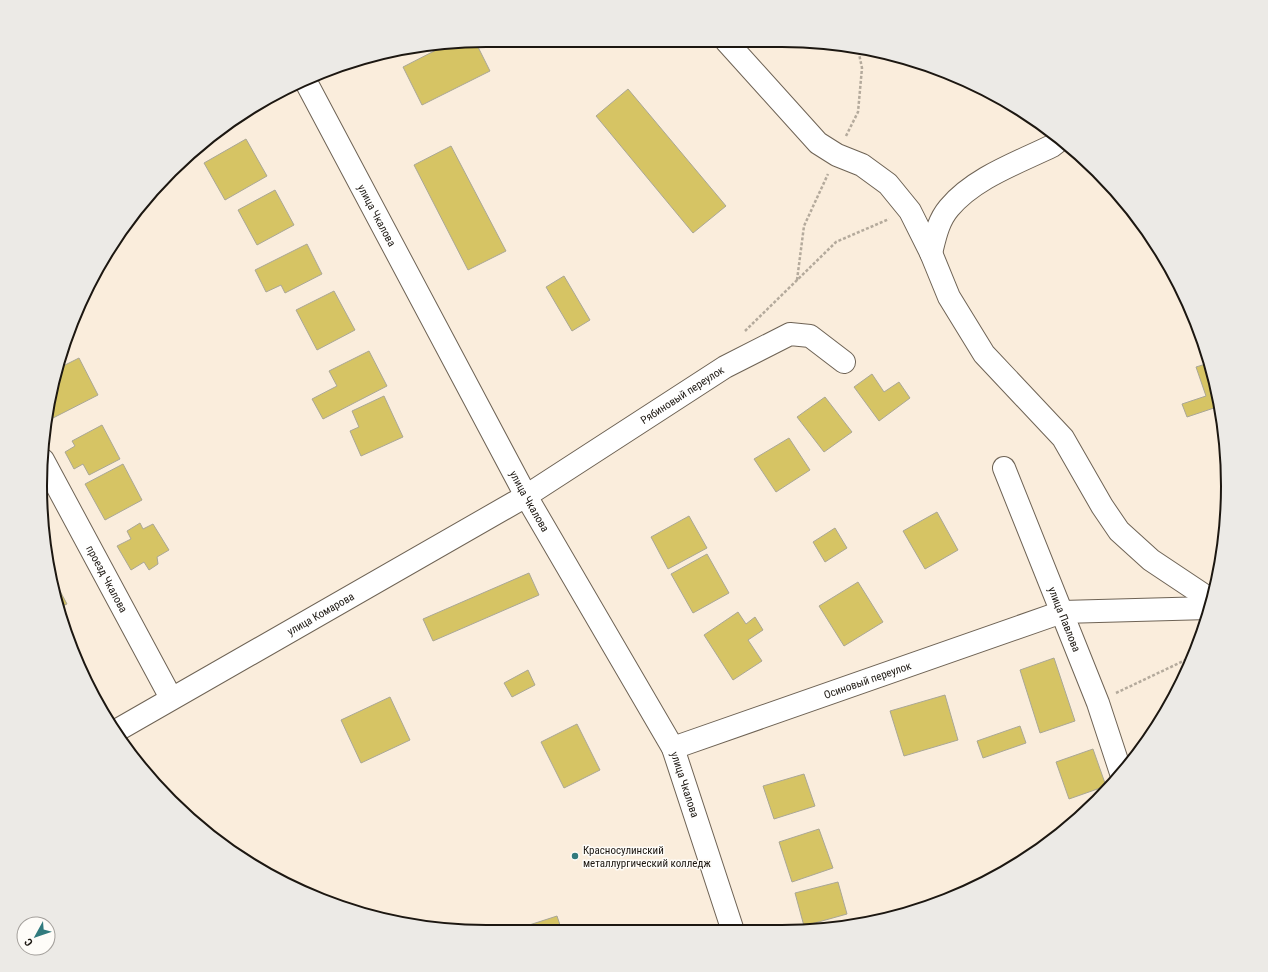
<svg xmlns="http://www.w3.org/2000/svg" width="1268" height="972" font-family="'Roboto Condensed',sans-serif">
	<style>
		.building { fill: #d6c464; stroke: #aaa795 }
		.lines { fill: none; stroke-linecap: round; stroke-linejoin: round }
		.minor-casing { stroke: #6e6355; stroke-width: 24 }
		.path { stroke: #b4aa9c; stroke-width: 2.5; stroke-dasharray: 3 2; stroke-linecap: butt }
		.minor { stroke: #fff; stroke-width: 22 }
		.poi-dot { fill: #317a7d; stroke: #fefcf8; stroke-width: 1.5 }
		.labels { text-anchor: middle; stroke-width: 3; stroke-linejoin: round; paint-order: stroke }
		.street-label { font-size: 11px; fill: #1c1711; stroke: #fefcf8 }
		.poi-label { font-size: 11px; fill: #1c1711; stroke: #fefcf8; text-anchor: start }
		.rim { fill: none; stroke: #1c1711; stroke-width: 2 }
	</style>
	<rect width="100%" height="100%" fill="#faeddc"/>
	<path class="building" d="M475,41L490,71L422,105L403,67L446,45Z
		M628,89L726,206L693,233L596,116Z
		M246,139L267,176L225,200L204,163Z
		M451,146L506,251L468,270L414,165Z
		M275,190L294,225L257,245L238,210Z
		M307,244L322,274L285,293L281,285L266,292L255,270Z
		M564,276L590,320L572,331L546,287Z
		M334,291L355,330L317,350L296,310Z
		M369,351L387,386L323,419L312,399L337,386L329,371Z
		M79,358L98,395L53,418L50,411L55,370Z
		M1209,363L1220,406L1187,417L1182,404L1206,396L1196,367Z
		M872,374L884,392L899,382L910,398L879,421L854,387Z
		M384,396L403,437L361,456L350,431L359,427L352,411Z
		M825,397L852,432L824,452L797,417Z
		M102,425L120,459L89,475L83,464L74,469L65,452L75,446L72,441Z
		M789,438L810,470L776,492L754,459Z
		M123,464L142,500L105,520L85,484Z
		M937,512L958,550L925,569L903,531Z
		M689,516L707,548L668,569L651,537Z
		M140,523L143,529L153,524L169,550L157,557L158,564L149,570L144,562L131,570L117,546L131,539L127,531Z
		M835,528L847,548L825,562L813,542Z
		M707,554L729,593L693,613L671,574Z
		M529,573L539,595L433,641L423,619Z
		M52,576L67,604L58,608L55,602Z
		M858,582L883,622L844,646L819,606Z
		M738,612L746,624L755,617L763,630L748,640L762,661L733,680L704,635Z
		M1054,658L1075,721L1040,733L1020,670Z
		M528,670L535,685L512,697L504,683Z
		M945,695L958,740L904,756L890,711Z
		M390,697L410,740L361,763L341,720Z
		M577,724L600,770L564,788L541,742Z
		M1020,726L1026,743L983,758L977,741Z
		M1093,749L1106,786L1069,799L1056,762Z
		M804,774L815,806L774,819L763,786Z
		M819,829L833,868L792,882L779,842Z
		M838,882L847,914L804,926L795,893Z
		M557,916L561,928H520Z"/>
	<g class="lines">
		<g class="minor-casing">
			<g id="minor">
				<path d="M726,41L818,143L837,155L862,165L888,184L910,211L931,253L949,297L984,354L1063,438L1102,506L1119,531L1151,560L1211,600"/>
				<path id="s1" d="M306,82L526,496L673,748L732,928"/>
				<path d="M931,253C935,237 938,221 949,208C974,178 1017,163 1052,146L1061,139"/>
				<path id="s2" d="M43,460L171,698"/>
				<path id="s3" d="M1004,468L1098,703L1121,773"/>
				<path id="s4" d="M114,732L526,496L725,367L790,334L810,336L844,362"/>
				<path id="s5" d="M673,748L1062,612L1209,608"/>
			</g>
		</g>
		<path class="path" d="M846,136L858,112L862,68L858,49
			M797,280L804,226L828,174
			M745,331L836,242L889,219
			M1116,693L1194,656"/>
		<use href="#minor" class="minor"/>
	</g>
	<circle class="poi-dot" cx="575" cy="856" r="4"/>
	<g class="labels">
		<g class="street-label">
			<text dy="4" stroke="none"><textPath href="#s1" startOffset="151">улица Чкалова</textPath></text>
			<text dy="4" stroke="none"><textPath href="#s4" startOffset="661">Рябиновый переулок</textPath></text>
			<text dy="4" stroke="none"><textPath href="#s1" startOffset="475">улица Чкалова</textPath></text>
			<text dy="4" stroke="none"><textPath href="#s2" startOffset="135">проезд Чкалова</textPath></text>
			<text dy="4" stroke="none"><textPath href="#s4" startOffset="238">улица Комарова</textPath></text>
			<text dy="4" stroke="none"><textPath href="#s3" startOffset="163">улица Павлова</textPath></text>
			<text dy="4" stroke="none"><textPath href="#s5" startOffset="206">Осиновый переулок</textPath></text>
			<text dy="4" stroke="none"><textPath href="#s1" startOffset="799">улица Чкалова</textPath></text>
		</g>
		<g class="poi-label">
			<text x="583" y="854">Красносулинский<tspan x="583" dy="13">металлургический колледж</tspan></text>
		</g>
	</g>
	<path d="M0 0H1268V972H0ZM486 47H782A439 439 0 0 1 1221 486V486A439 439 0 0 1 782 925H486A439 439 0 0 1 47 486V486A439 439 0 0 1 486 47Z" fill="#eceae6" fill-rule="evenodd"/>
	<path class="rim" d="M486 47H782A439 439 0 0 1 1221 486V486A439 439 0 0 1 782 925H486A439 439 0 0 1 47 486V486A439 439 0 0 1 486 47Z"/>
	<g transform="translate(36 936) rotate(230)"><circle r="19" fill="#fefcf8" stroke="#a4a09c"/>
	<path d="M0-3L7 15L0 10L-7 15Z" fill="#317a7d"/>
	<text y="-6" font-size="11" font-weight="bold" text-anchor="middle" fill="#1c1711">С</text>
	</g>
</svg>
